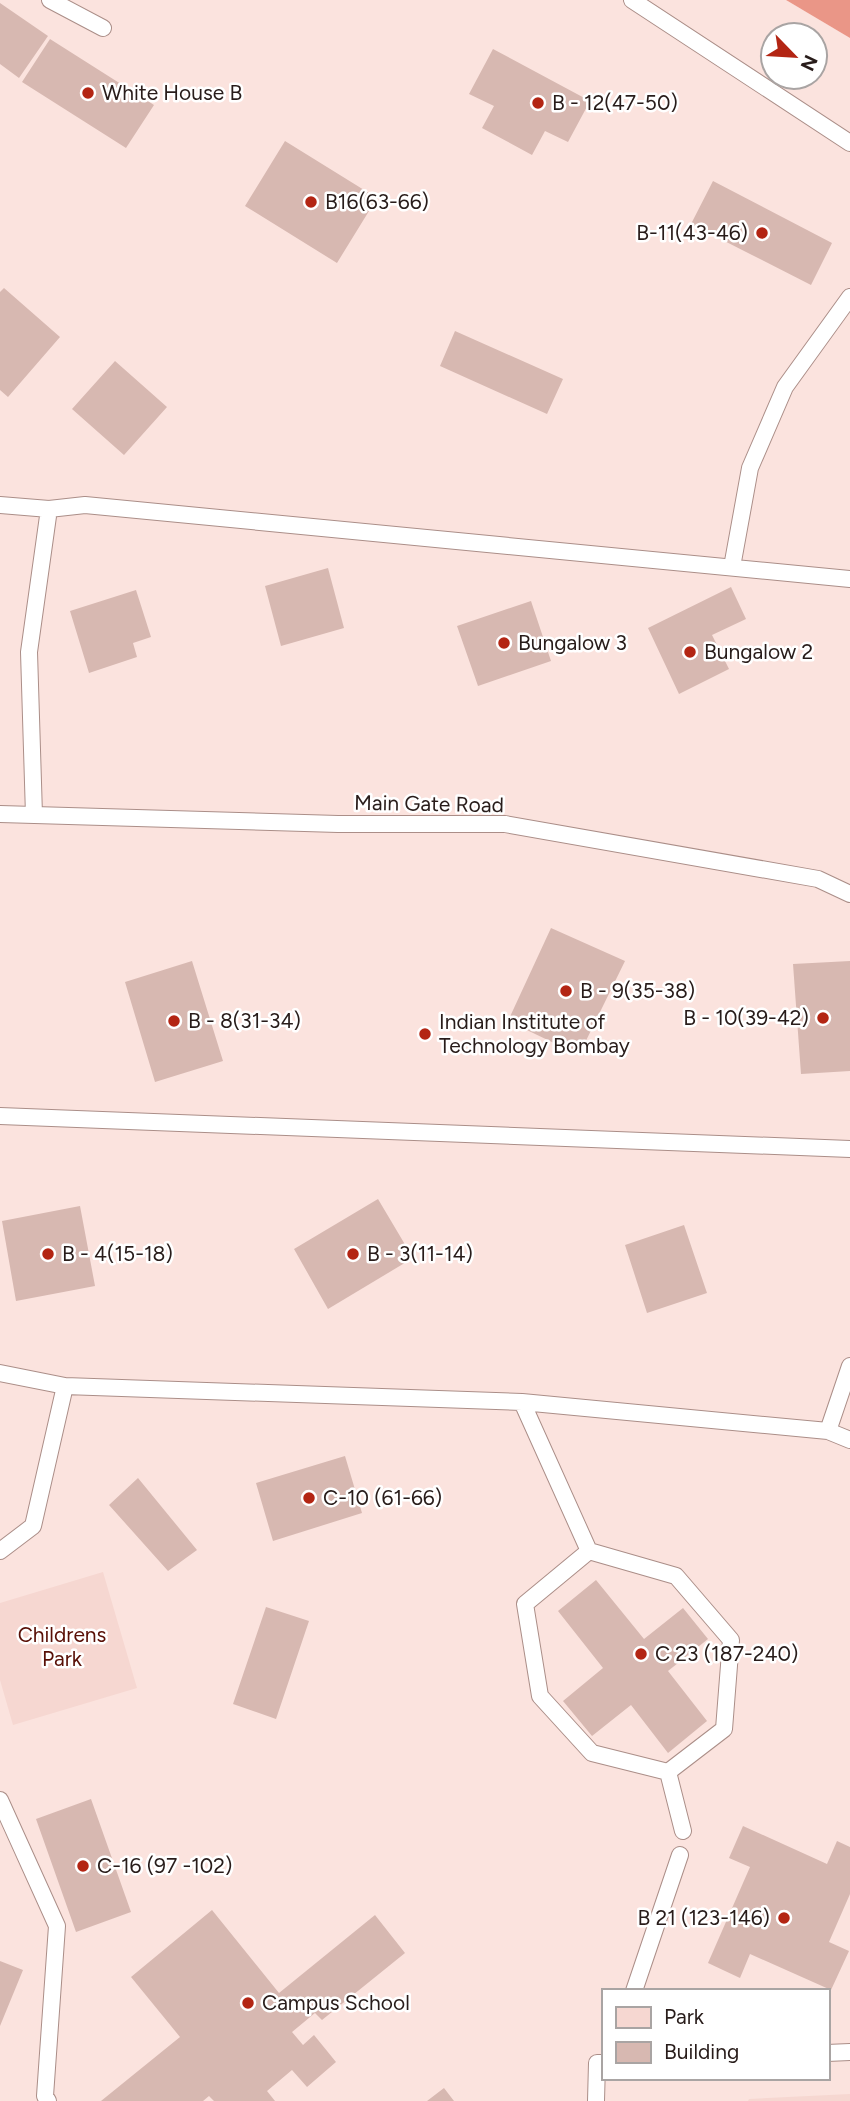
<svg xmlns="http://www.w3.org/2000/svg" width="850" height="2101" font-family="Figtree,sans-serif">
	<style>
		.built { fill: #fbe3de; fill-rule: evenodd }
		.green { fill: #f6d7d1 }
		.water { fill: #ea9687 }
		.building { fill: #d7b8b1 }
		.lines { fill: none; stroke-linecap: round; stroke-linejoin: round }
		.service-casing { stroke: #ab8e88; stroke-width: 18 }
		.service { stroke: #fff; stroke-width: 16 }
		.poi-dot { fill: #b32513; stroke: #fff; stroke-width: 2.5 }
		.labels { text-anchor: middle; stroke-width: 5; stroke-linejoin: round; paint-order: stroke }
		.poi-label { font-size: 21px; fill: #281c1a; stroke: #fff; text-anchor: start }
		.street-label { font-size: 21px; fill: #281c1a; stroke: #fff }
		.park-label { font-size: 21px; fill: #590f06; stroke: #fff }
	</style>
	<rect width="100%" height="100%" fill="#fff1ef"/>
	<path class="built" d="M0,0H786L850,38V2101H0ZM773,35H815V77H773ZM603,1991H827V2078H603Z"/>
	<path class="green" d="M103,1572L137,1688L13,1725L0,1680V1603Z
		M850,2094V2101H748L749,2099Z"/>
	<path class="water" d="M786,0H850V38Z"/>
	<path class="building" d="M0,3L48,36L19,78L0,64Z
		M50,39L154,105L126,148L22,82Z
		M493,49L590,101L568,142L545,131L532,155L482,128L494,106L469,94Z
		M285,141L377,198L337,263L245,206Z
		M713,181L832,243L811,285L691,224Z
		M4,288L60,337L8,397L0,390V292Z
		M455,331L563,379L547,414L440,366Z
		M115,361L167,407L124,455L72,409Z
		M328,568L344,628L281,646L265,586Z
		M731,587L746,619L712,635L729,669L679,694L648,628Z
		M136,590L151,637L133,643L137,657L89,673L70,611Z
		M531,601L551,661L478,686L457,626Z
		M551,928L625,961L579,1055L508,1021Z
		M192,961L223,1061L155,1082L125,982Z
		M850,961V1071L801,1074L793,964Z
		M378,1199L413,1258L328,1309L294,1249Z
		M80,1206L95,1286L16,1301L2,1221Z
		M684,1225L707,1293L647,1313L625,1245Z
		M345,1456L362,1513L273,1541L256,1483Z
		M138,1478L197,1550L168,1571L109,1505Z
		M596,1580L644,1639L683,1608L708,1639L668,1671L707,1721L668,1753L631,1705L592,1736L563,1701L603,1668L558,1611Z
		M266,1607L309,1621L276,1719L233,1704Z
		M91,1799L131,1912L76,1932L36,1819Z
		M743,1826L827,1864L837,1841L850,1847V1894L829,1942L849,1951L831,1990L750,1954L740,1978L708,1963L750,1867L729,1858Z
		M212,1910L279,1993L375,1915L405,1953L322,2020L315,2013L292,2032L303,2045L314,2035L336,2062L307,2087L292,2070L267,2091L275,2101H214L209,2096L203,2101H101L180,2037L131,1977Z
		M0,1961L23,1970L0,2026Z
		M444,2088L454,2101H427Z"/>
	<g class="lines">
		<g class="service-casing">
			<path id="service" d="M50,0L103,28
				M632,0L850,143
				M0,505L49,509L85,505L850,579
				M732,567L750,468L785,387L850,297
				M0,814L338,824H505L818,879L850,894
				M34,815L29,652L49,509
				M0,1116L850,1149
				M0,1373L65,1386L33,1526L0,1551
				M65,1386L522,1402L828,1431L850,1440
				M522,1402L589,1551
				M828,1431L850,1366
				M589,1551L676,1576L731,1640L724,1729L668,1772L592,1753L540,1696L525,1604Z
				M668,1772L683,1831
				M0,1800L57,1926L45,2096L48,2101
				M634,1991L680,1855
				M827,2053L850,2052
				M596,2101L597,2063H603"/>
		</g>
		<use href="#service" class="service"/>
	</g>
	<g class="poi-dot">
		<circle cx="88" cy="93" r="7"/>
		<circle cx="538" cy="103" r="7"/>
		<circle cx="311" cy="202" r="7"/>
		<circle cx="762" cy="233" r="7"/>
		<circle cx="504" cy="643" r="7"/>
		<circle cx="690" cy="652" r="7"/>
		<circle cx="566" cy="991" r="7"/>
		<circle cx="823" cy="1018" r="7"/>
		<circle cx="174" cy="1021" r="7"/>
		<circle cx="425" cy="1034" r="7"/>
		<circle cx="48" cy="1254" r="7"/>
		<circle cx="353" cy="1254" r="7"/>
		<circle cx="309" cy="1498" r="7"/>
		<circle cx="641" cy="1654" r="7"/>
		<circle cx="83" cy="1866" r="7"/>
		<circle cx="784" cy="1918" r="7"/>
		<circle cx="248" cy="2003" r="7"/>
	</g>
	<g class="labels">
		<g class="poi-label">
			<text x="102" y="100">White House B</text>
			<text x="552" y="110">B - 12(47-50)</text>
			<text x="325" y="209">B16(63-66)</text>
			<text x="748" y="240" text-anchor="end">B-11(43-46)</text>
			<text x="518" y="650">Bungalow 3</text>
			<text x="704" y="659">Bungalow 2</text>
			<text x="580" y="998">B - 9(35-38)</text>
			<text x="809" y="1025" text-anchor="end">B - 10(39-42)</text>
			<text x="188" y="1028">B - 8(31-34)</text>
			<text x="439" y="1029">Indian Institute of<tspan x="439" dy="24">Technology Bombay</tspan></text>
			<text x="62" y="1261">B - 4(15-18)</text>
			<text x="367" y="1261">B - 3(11-14)</text>
			<text x="323" y="1505">C-10 (61-66)</text>
			<text x="655" y="1661">C 23 (187-240)</text>
			<text x="97" y="1873">C-16 (97 -102)</text>
			<text x="770" y="1925" text-anchor="end">B 21 (123-146)</text>
			<text x="262" y="2010">Campus School</text>
		</g>
		<g class="street-label">
			<text transform="translate(429 804) rotate(1)" y="7">Main Gate Road</text>
		</g>
		<g class="park-label">
			<text x="62" y="1642">Childrens<tspan x="62" dy="24">Park</tspan></text>
		</g>
	</g>
	<rect x="602" y="1989" width="228" height="91" fill="#ffffff" stroke="#a9a4a3" stroke-width="2"/>
	<rect x="616" y="2007" width="35" height="21" fill="#f6d7d1" stroke="#a9a4a3" stroke-width="2"/>
	<text x="664" y="2024" font-size="21" fill="#281c1a">Park</text>
	<rect x="616" y="2042" width="35" height="21" fill="#d7b8b1" stroke="#a9a4a3" stroke-width="2"/>
	<text x="664" y="2059" font-size="21" fill="#281c1a">Building</text>
	<g transform="translate(794 56) rotate(115)"><circle r="33" fill="#ffffff" stroke="#a9a4a3" stroke-width="2"/>
	<path d="M0-5L12 26L0 18L-12 26Z" fill="#b32513"/>
	<text y="-10" font-size="19" font-weight="bold" text-anchor="middle" fill="#281c1a">N</text>
	</g>
</svg>
